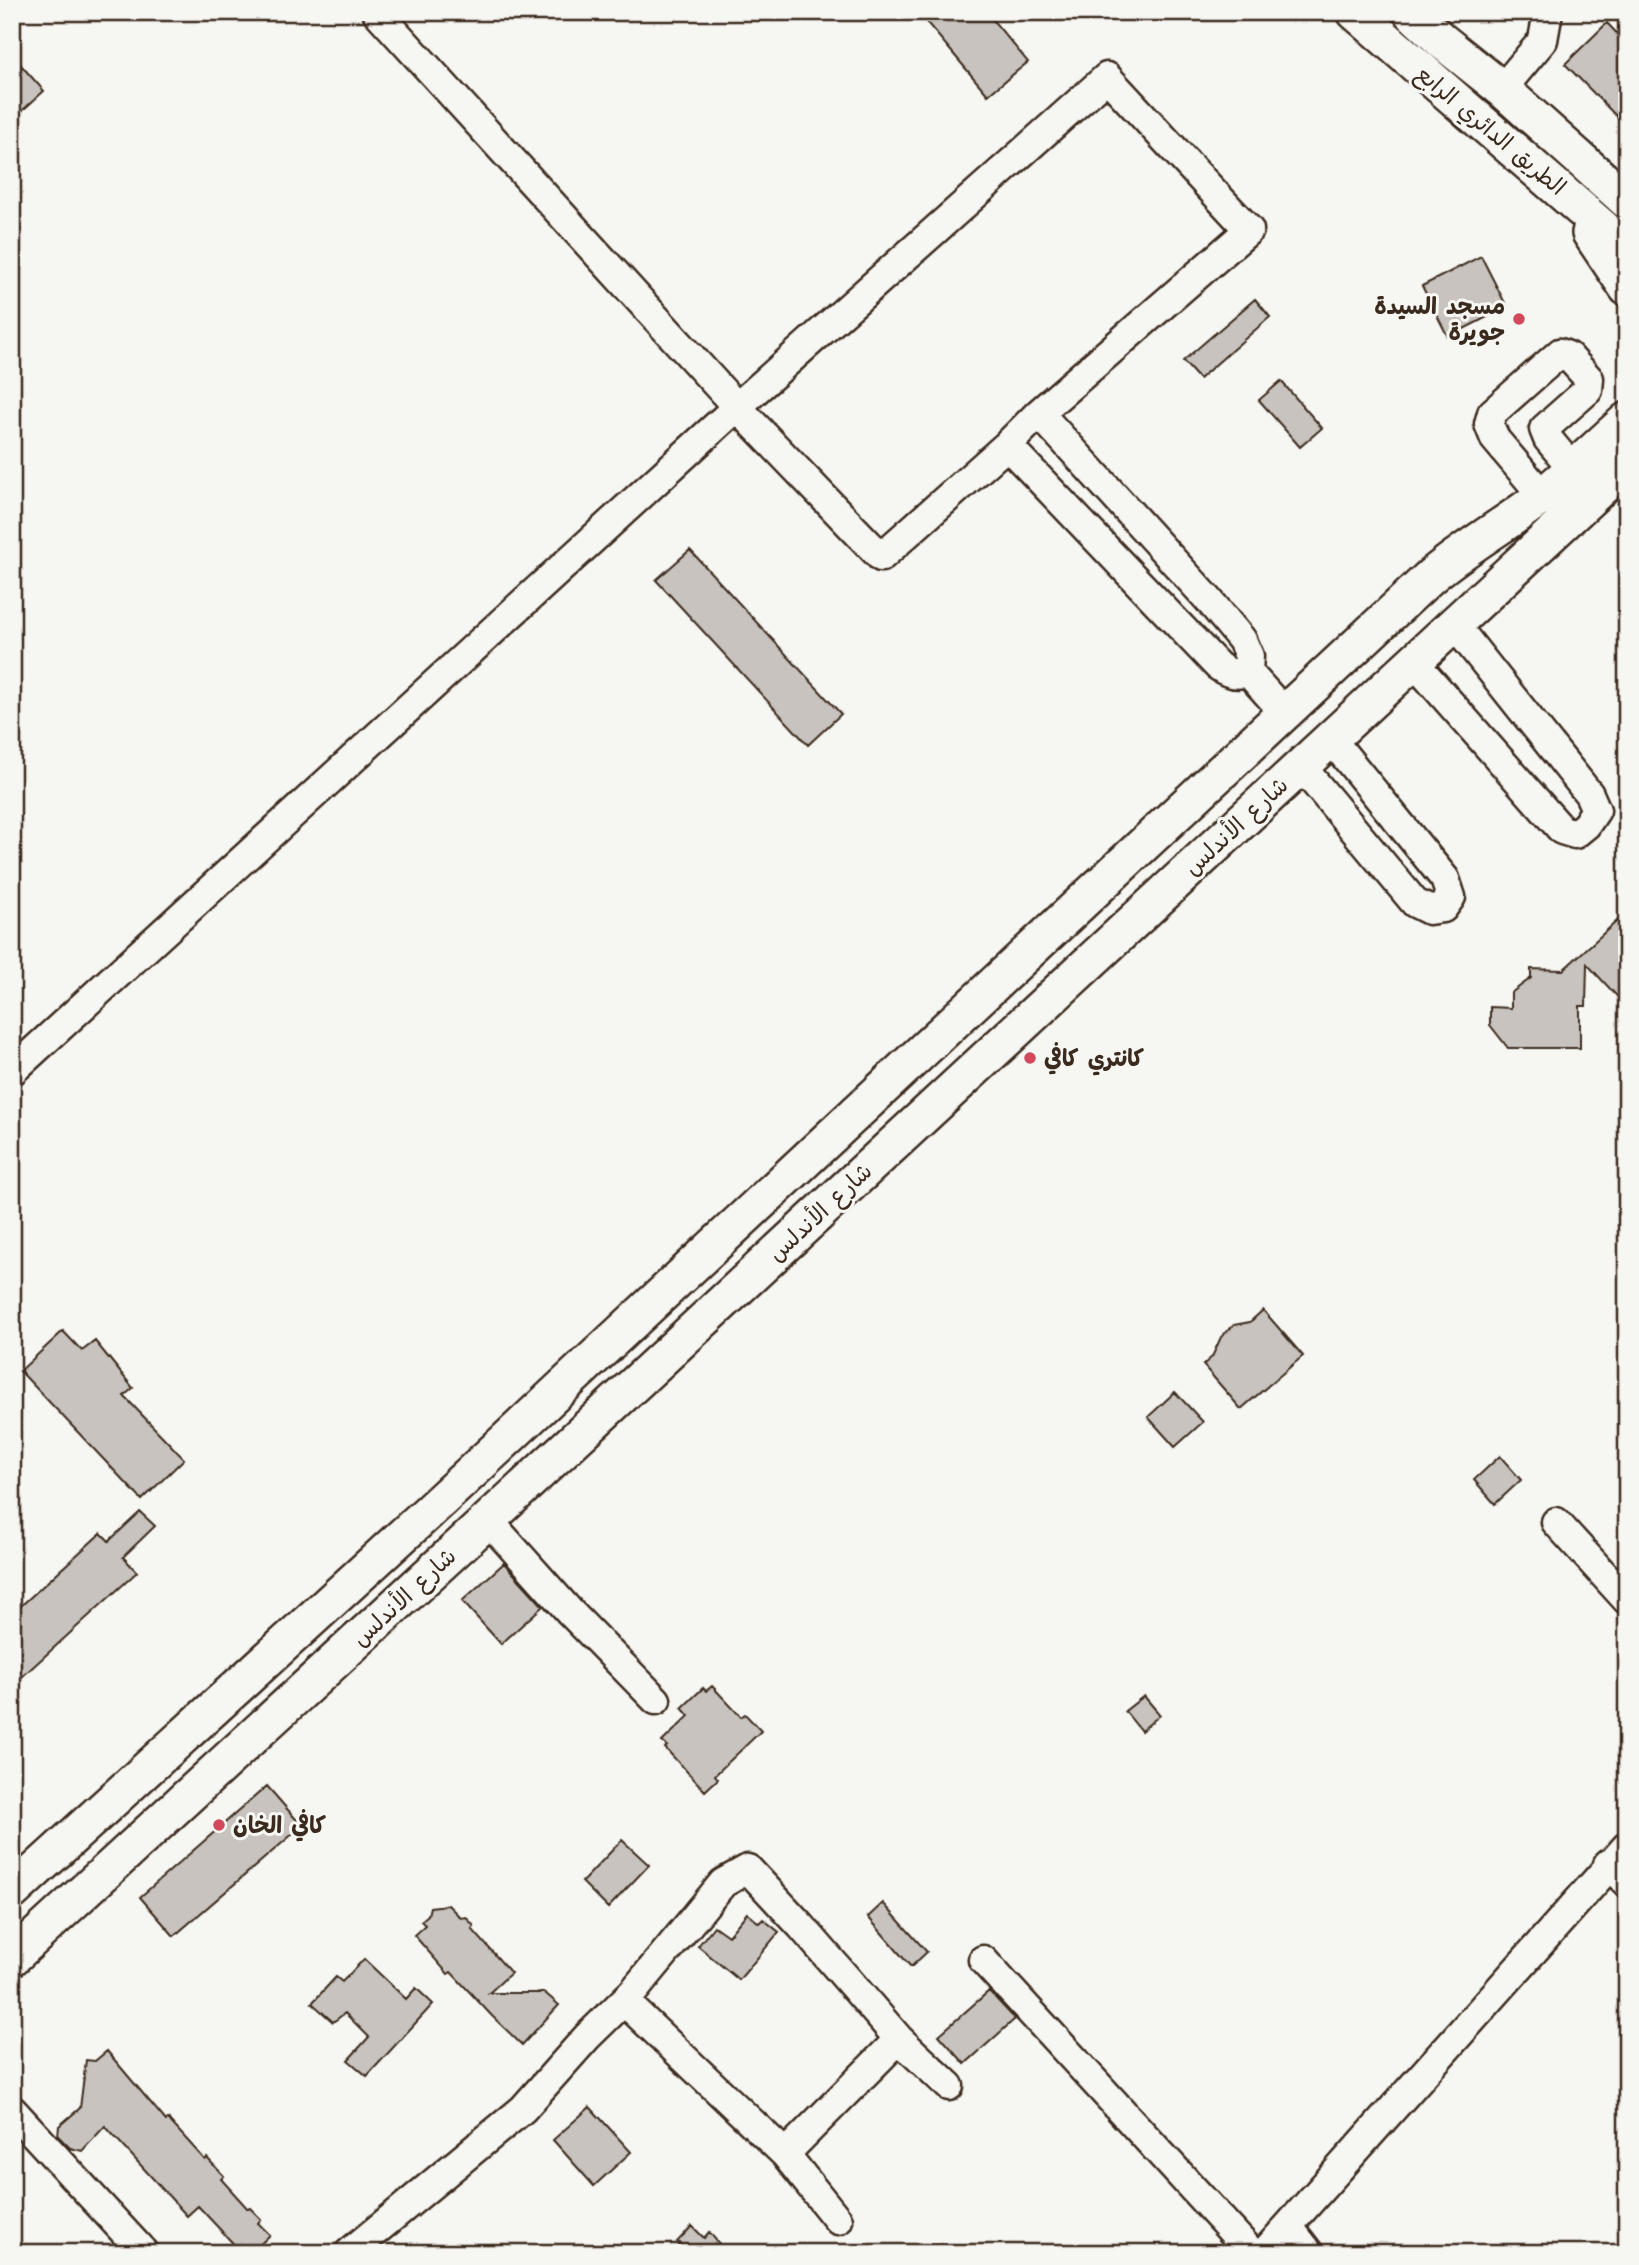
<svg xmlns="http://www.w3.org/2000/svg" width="1639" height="2265" font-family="'Architects Daughter','Playpen Sans Arabic',sans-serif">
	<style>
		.building { fill: #c8c3be; stroke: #3b2a1e; stroke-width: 2 }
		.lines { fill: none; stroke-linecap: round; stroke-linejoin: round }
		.minor-casing { stroke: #3b2a1e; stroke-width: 33 }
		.major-casing { stroke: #3b2a1e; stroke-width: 40 }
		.minor { stroke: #f6f6f2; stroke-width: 28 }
		.major { stroke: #f6f6f2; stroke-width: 35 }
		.poi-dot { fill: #d1495b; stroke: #f6f6f2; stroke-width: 2.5 }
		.labels { text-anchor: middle; stroke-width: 6; stroke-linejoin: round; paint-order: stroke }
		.street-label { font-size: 23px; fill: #3b2a1e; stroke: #f6f6f2 }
		.poi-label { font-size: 23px; font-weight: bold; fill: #3b2a1e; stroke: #f6f6f2; text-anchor: start }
	</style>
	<rect width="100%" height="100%" fill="#f6f6f2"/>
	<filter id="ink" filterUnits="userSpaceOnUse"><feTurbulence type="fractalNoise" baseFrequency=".0143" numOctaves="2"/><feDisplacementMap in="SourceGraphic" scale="14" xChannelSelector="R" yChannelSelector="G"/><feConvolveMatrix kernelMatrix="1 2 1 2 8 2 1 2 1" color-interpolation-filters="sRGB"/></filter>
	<g filter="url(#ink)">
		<path class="building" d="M918,12H986L1028,62L988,95Z
			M1607,23L1627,44V127L1565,64Z
			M12,55L44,91L12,120Z
			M1481,256L1507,307L1448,337L1422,286Z
			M1255,299L1270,317L1199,379L1183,361Z
			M1281,381L1322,428L1300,447L1259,400Z
			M690,550L841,714L808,745L656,580Z
			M1627,912V1007L1587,964L1586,1006H1580V1048H1508L1490,1025V1007L1511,1008V993L1531,978V969L1563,970Z
			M1263,1310L1303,1356L1241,1409L1203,1365L1212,1357L1221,1337L1234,1325L1250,1322Z
			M63,1331L82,1351L95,1341L133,1388L124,1396L184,1459L142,1500L20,1371Z
			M1175,1392L1203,1422L1175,1447L1148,1417Z
			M1500,1456L1521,1480L1495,1504L1474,1480Z
			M140,1512L155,1526L123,1557L137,1572L12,1686V1614L101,1533L109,1541Z
			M504,1563L543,1606L501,1644L462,1601Z
			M712,1686L741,1717L745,1714L761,1731L715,1775L718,1779L705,1791L665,1748L667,1746L662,1742L689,1716L682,1708L703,1688L706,1691Z
			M1144,1696L1160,1715L1141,1731L1125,1711Z
			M267,1786L302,1826L174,1936L140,1897Z
			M622,1840L649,1865L608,1908L582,1882Z
			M883,1903L927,1952L911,1967L868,1917Z
			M448,1905L461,1918L466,1917L474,1926L472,1929L511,1973L489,1993H545L559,2005L522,2045L492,2016L451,1972L448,1974L414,1935L425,1925L421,1921L428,1915L430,1907Z
			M747,1913L759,1923L763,1919L779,1932L739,1980L698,1946L714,1926L728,1936Z
			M364,1959L406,1999L416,1988L433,2004L367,2076L348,2060L369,2037L345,2013L333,2022L312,2003L336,1977L342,1982Z
			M989,1991L1015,2019L965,2064L939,2035Z
			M107,2051L166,2121L168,2119L205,2160L207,2158L224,2176L221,2179L248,2209L250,2208L261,2219L258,2223L270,2235L251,2253H242L198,2206L187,2216L105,2126L82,2151L70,2148L58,2136L59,2126L80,2108L86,2060L95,2061Z
			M590,2107L631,2152L594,2186L553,2140Z
			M692,2226L704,2238L709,2232L727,2253H671L680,2244L677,2242Z"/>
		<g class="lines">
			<g class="minor-casing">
				<path id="minor" d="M1502,89L1543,40L1548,12
					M1039,413L1208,599L1242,640L1249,656L1248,672L1284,712
					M1007,445L1218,666C1227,673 1236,676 1248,672
					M1542,495L1495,439L1489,424L1492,413L1560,353L1568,356L1589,379L1588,390L1544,429L1548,439L1573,469
					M1413,661L1562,830L1575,834L1586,825L1596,810L1589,794L1454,624
					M1301,766L1415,903L1429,910L1443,908L1451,897L1445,879L1331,739
					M12,1071L737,407L1107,77L1249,230L1039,413L1007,445L881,557L737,407L377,12
					M488,1520L570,1612L656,1700
					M1556,1522L1627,1600
					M1608,1864L1627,1883
					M983,1960L1252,2253
					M624,2001L785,2154L899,2039
					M12,2110L144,2253
					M785,2154L838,2220
					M1288,2226L1309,2253
					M349,2253L523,2109L587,2037L633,1992L723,1883L748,1869L802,1927L899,2039L949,2086
					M1264,2253L1627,1846"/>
			</g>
			<g class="major-casing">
				<path id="major" d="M1355,12L1627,249
					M1411,12L1442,41L1502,89L1627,201
					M1590,233L1627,288
					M12,1892C177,1741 343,1592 507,1439C816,1153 1121,863 1430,577C1464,548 1502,527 1537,500C1568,475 1597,447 1627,420
					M12,1958L488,1520L1627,464"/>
			</g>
			<use href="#minor" class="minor"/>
			<use href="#major" class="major"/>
		</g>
	</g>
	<g class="poi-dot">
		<circle cx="1519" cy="319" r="7"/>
		<circle cx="1030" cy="1058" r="7"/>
		<circle cx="219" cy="1825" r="7"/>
	</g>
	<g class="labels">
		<g class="street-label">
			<text transform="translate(1491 130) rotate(40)" y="8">الطريق الدائري الرابع</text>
			<text transform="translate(1236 826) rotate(-43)" y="8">شارع الأندلس</text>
			<text transform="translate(820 1212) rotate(-43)" y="8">شارع الأندلس</text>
			<text transform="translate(404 1597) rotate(-43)" y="8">شارع الأندلس</text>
		</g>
		<g class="poi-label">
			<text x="1505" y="314" text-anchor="end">مسجد السيدة<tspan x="1505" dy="26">جويرة</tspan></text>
			<text x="1044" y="1066">كانتري كافي</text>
			<text x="233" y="1833">كافي الخان</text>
		</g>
	</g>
	<rect width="1639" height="2265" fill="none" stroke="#f6f6f2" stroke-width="42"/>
	<rect x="21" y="21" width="1597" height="2223" fill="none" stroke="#3b2a1e" stroke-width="2.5" filter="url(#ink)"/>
</svg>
